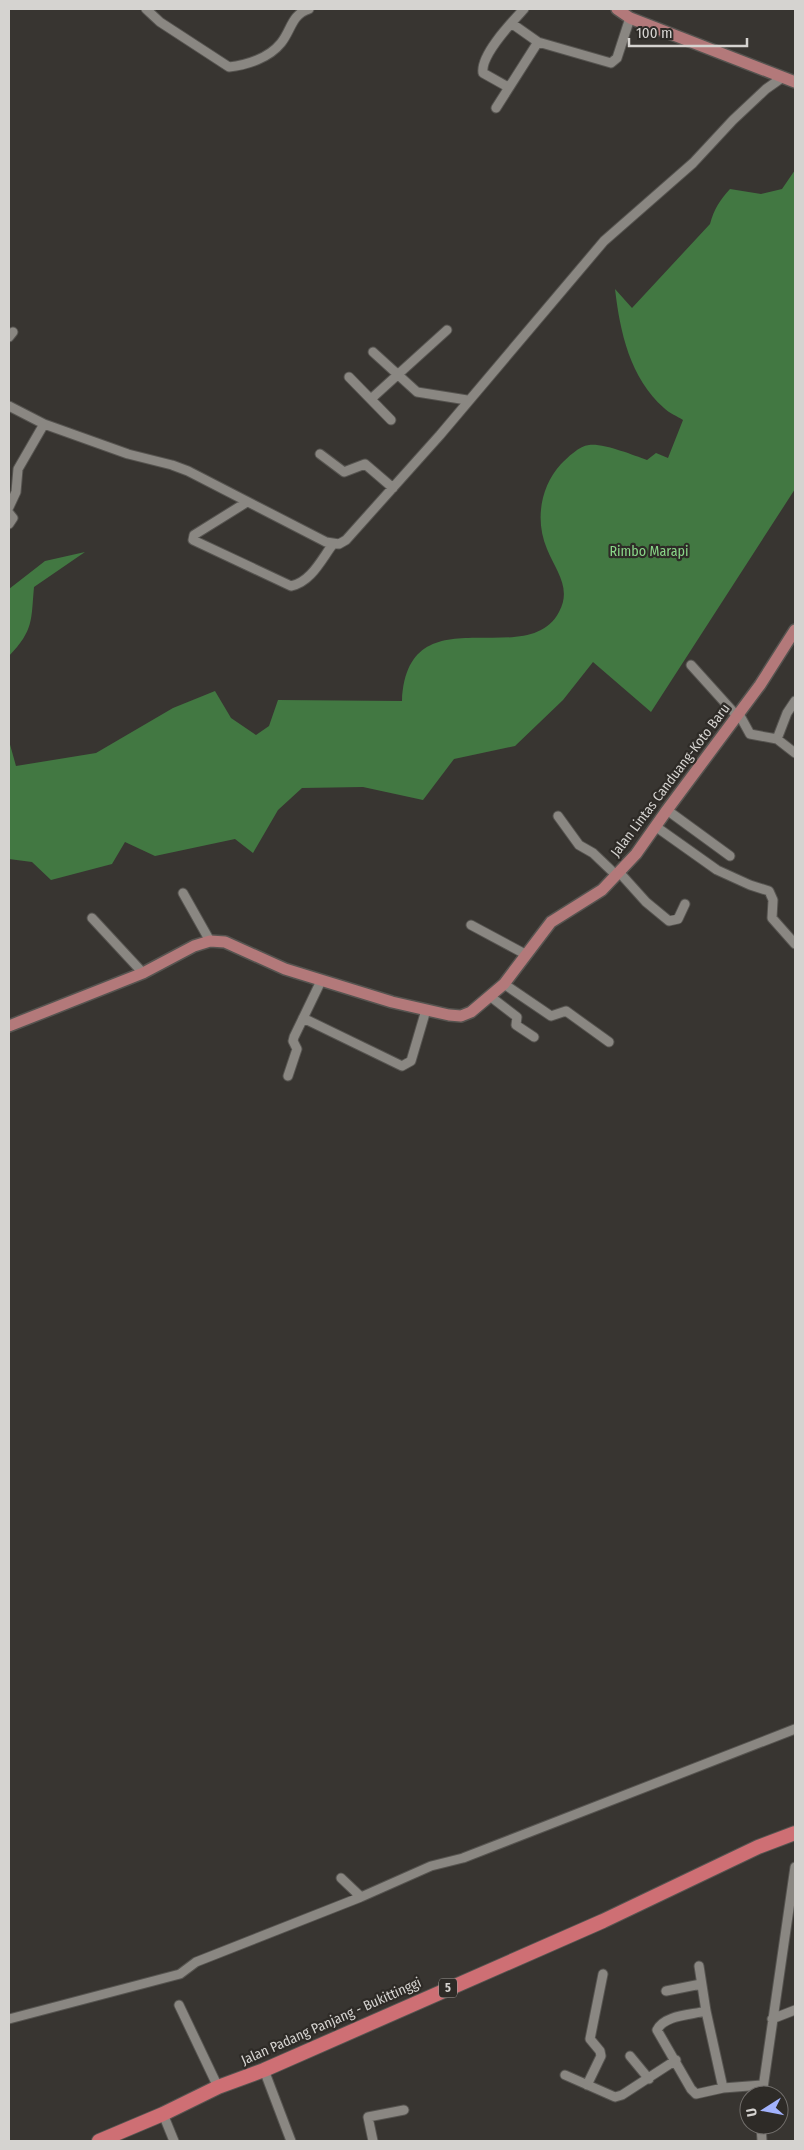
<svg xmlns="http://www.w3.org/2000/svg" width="804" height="2150" font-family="'Fira Sans Condensed',sans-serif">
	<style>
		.forest { fill: #427842 }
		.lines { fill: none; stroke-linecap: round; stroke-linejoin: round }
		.minor-casing { stroke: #565450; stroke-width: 11 }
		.major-casing { stroke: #565450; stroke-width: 14 }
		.highway-casing { stroke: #565450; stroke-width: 16 }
		.minor { stroke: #8a8782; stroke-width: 9 }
		.major { stroke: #b3797a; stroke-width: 11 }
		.highway { stroke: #ce6f74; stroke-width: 14 }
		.labels { text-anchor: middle; stroke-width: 4.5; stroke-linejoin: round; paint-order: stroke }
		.shield { fill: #2e2b27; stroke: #a3a19d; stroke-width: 1 }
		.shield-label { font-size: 12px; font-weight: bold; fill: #d5d3d0 }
		.park-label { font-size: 14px; fill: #89d588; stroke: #2e2b27 }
		.street-label { font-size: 14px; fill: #d5d3d0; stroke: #2e2b27 }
	</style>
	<rect width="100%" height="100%" fill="#383531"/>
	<path class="forest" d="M795,170V489L651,712L593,662L563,700L515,746L454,759L423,800L363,787L302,788L278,810L253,853L235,839L155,856L125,842L112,864L51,880L32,862L9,859V741L16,766L96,753L173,708L215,691L231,718L256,735L269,726L278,700L402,701C407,590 527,673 559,612C572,588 556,571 547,549C535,521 540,487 561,464C567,458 579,446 589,445C603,443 633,455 647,460L656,453L668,458L683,420C677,416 669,413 664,408C630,378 620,332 615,289L632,308L710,224C714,209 720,200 730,189L761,194L782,189Z
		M85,552L34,587C31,620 34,630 9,656V589L45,561Z"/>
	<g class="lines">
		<g class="minor-casing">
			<path id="minor" d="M146,9L160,22L229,67C247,65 269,58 281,43C292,29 291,15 309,9
				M511,23L538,42L611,63L617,58L630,18
				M508,87L483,73C480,55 512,22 524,9
				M496,108L538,42
				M9,337L13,332
				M373,352L417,392L467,400
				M349,377L391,420
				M372,398L447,330
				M9,406L44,424L128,454L172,465L188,471L326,542L339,544L346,540L440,435L604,241L693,163L733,120L766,89L783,77
				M320,454L344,472L365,464L393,488
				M247,502L194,535L193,540L291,586C311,582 321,560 333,544
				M9,507L16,492L18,469L44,424
				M9,513L13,518L9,524
				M691,665L737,716
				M739,714L750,734L777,739L795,753
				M777,739L787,713L795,701
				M667,810L730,856
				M558,816L579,845L593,853L615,874
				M655,826L717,870L750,885L769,891L773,900L772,918L795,944
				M619,872L646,902L669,921L678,919L685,904
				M183,893L210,941
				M92,918L143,973
				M471,925L525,954
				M504,984L551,1016L566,1011L609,1042
				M491,997L517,1017L516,1025L534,1037
				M303,1018L402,1066L411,1061L426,1010
				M288,1076L297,1049L293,1041L294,1037L321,981
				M341,1878L361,1897
				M699,1966L706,2011L723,2088
				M666,1991L701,1984
				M179,2005L218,2087
				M706,2011C691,2015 664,2015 657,2030L691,2089L696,2094L723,2088L762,2085
				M9,2019L180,1974L196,1962L361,1897L431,1866L463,1858L795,1729
				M772,2019L795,2010
				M630,2056L649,2079
				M264,2070L291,2141
				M565,2075L615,2097L622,2095L676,2060
				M587,2085L601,2056L600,2051L590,2039L603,1974
				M762,2095L795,1867
				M163,2114L174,2141
				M761,2125L762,2141
				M373,2141L368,2117L404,2110"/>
		</g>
		<g class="major-casing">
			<path id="major" d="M617,9L630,18L795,82
				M9,1026L143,973L194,946L210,941L225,942L285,969L392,1002L449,1015L461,1016L471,1012L504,984L551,922L602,890L636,854L667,810L760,685L795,630"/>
		</g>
		<g class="highway-casing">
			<path id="highway" d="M99,2141L163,2114L218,2087L264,2070L603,1921L758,1847L795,1833"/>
		</g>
		<use href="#minor" class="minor"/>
		<use href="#major" class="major"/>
		<use href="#highway" class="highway"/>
	</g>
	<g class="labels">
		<rect class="shield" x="439" y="1978.5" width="18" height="19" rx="4"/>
		<g class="shield-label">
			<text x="448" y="1992">5</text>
		</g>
		<g class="park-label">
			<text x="649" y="556">Rimbo Marapi</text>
		</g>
		<g class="street-label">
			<text transform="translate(670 780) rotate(-53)" y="5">Jalan Lintas Canduang-Koto Baru</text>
			<text transform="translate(331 2021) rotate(-24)" y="5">Jalan Padang Panjang - Bukittinggi</text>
		</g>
	</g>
	<rect width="804" height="2150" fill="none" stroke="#d5d3d0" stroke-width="20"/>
	<g transform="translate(764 2110) rotate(259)"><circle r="24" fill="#2e2b27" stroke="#716e6b"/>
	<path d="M0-4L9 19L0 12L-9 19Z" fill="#a2b2fd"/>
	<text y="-8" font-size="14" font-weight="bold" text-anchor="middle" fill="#d5d3d0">U</text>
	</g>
	<path d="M629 38v8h118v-8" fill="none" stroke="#d5d3d0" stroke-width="2.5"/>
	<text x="636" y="38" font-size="15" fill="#d5d3d0" stroke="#2e2b27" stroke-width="4" paint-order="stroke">100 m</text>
</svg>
